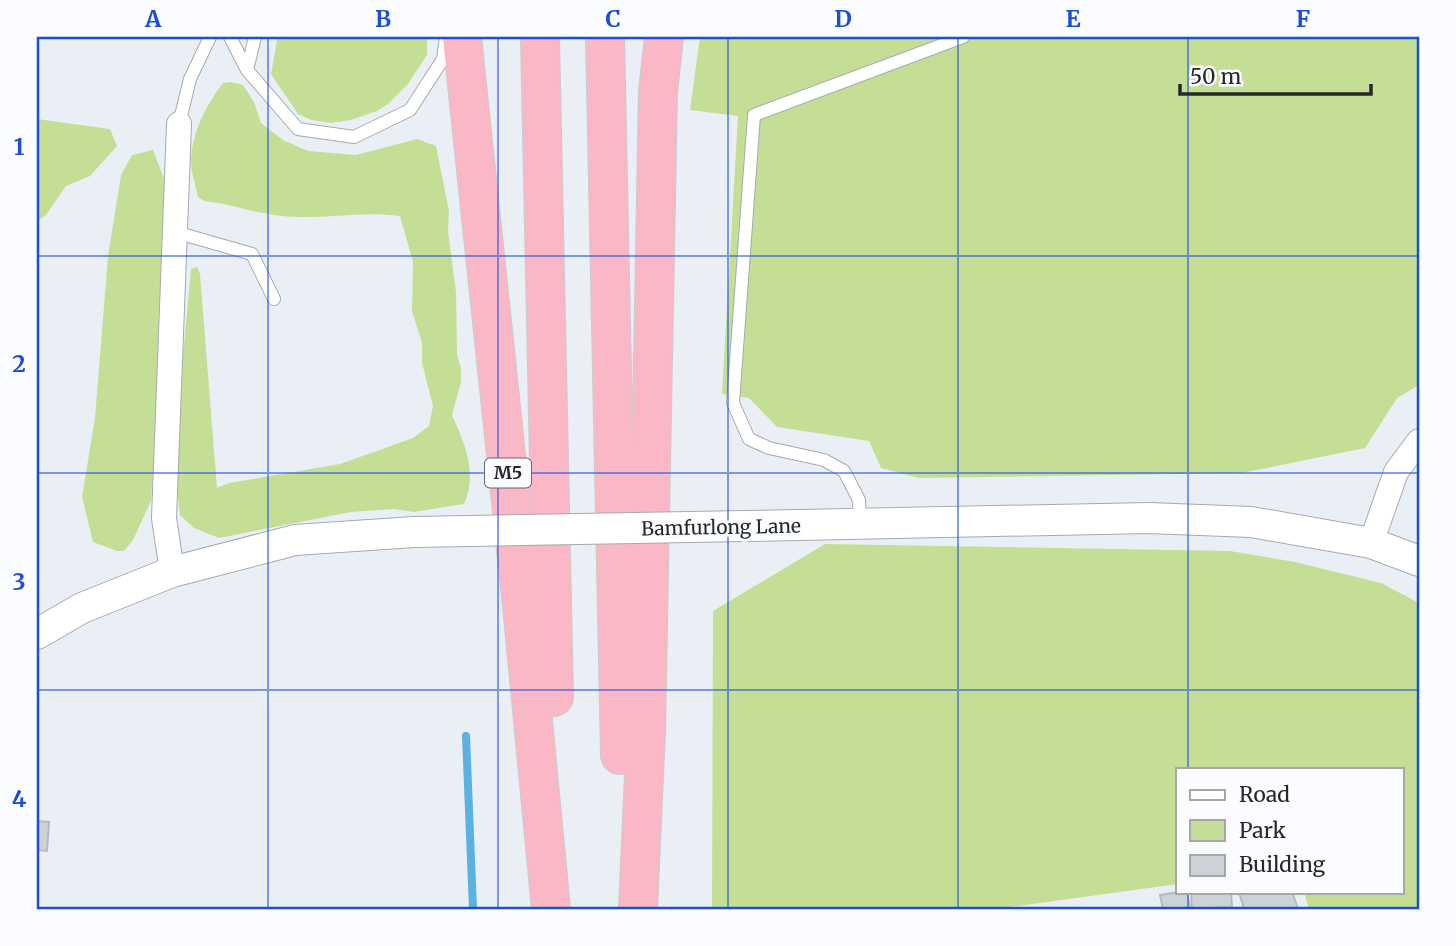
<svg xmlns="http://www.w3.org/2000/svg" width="1456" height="946" font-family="Merriweather,serif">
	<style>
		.green { fill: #c4df95 }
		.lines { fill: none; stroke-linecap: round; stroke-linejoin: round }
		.stream { stroke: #5ab1e2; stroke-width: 8 }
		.building { fill: #cdd2d8; stroke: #b6bac0; stroke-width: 2 }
		.service-casing { stroke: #a5aab0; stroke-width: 14 }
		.minor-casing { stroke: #a5aab0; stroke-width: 26 }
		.tertiary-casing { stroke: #a5aab0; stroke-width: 32 }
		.motorway-casing { stroke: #cbcbcc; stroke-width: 40 }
		.service { stroke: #fff; stroke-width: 12 }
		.minor { stroke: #fff; stroke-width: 24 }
		.tertiary { stroke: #fff; stroke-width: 30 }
		.motorway { stroke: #fab7c6; stroke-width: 38 }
		.tertiary-bridge-casing { stroke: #a5aab0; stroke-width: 32; stroke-linecap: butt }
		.tertiary-bridge { stroke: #fff; stroke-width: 30 }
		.grid { fill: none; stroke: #1d4ed8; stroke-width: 2; stroke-opacity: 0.55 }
		.labels { text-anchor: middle; stroke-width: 6; stroke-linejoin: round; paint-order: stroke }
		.shield { fill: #fafcff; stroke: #66676a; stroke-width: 2 }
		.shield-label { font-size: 18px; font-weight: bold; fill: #26272a }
		.street-label { font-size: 19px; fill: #26272a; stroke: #fafcff }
		.neatline { fill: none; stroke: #1d4ed8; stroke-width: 2.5 }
		.grid-label { font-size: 23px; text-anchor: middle; font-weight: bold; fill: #1d4ed8 }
	</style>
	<rect width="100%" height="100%" fill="#eaeff5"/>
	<path class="green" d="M280,37H427V55L408,84L388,104L377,111L351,120L331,123L311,120L298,114L271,74L277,40Z
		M700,37H1419V385L1397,398L1365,448L1242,473L919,478L881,468L869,441L777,427L749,398L722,394L738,116L690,110Z
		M230,82L243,85L254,102L261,123L283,140L308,151L356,155L417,139L436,146L449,211L448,231L456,292L457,354L461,369V382L452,415C465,444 478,473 464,504L414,512L394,509L351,512L219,538L194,528L180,515L177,489L180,433L179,398L191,269L197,267L200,274L217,488L229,483L340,464L413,438L429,426L433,406L422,363V343L412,311L413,262L400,216C363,211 334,218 298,217C273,217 248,210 224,204C214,201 206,204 198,197C196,187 192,175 191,165C190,136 206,105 223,83Z
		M37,119L110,129L117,146L90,176L66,186L46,215L37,221Z
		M153,150L171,197L151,501L133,540L124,551H117L93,542L82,497L95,418L108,256L121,175L132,155Z
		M825,544L1230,551L1295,562L1381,583L1419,603V909H1309L1304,892H1402V769H1178V884L995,909H712L713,611Z"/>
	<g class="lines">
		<path class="stream" d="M466,736L473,909"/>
	</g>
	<path class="building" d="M37,821L49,822L47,851L37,850Z
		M1178,892H1187L1190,909H1163L1160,895Z
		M1191,892H1231L1232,907L1192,909Z
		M1239,892H1292L1298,909H1244Z"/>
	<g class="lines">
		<g class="service-casing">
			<path id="service" d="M230,37L247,70L298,129L354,137L410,110L443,59L446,37
				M247,70L255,37
				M179,124L190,79L210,37
				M175,232L252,254L274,299
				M860,524L859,500L844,471L824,460L769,448L749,439L733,403L754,115L963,37"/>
		</g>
		<g class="minor-casing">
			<path id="minor" d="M1371,543L1396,472L1419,441
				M172,572L164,518L179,124"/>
		</g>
		<g class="tertiary-casing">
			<path id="tertiary" d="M746,526L1149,518L1251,522L1371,543L1419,561
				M37,634L82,608L172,572L295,540L414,532"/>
		</g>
		<g class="motorway-casing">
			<path id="motorway" d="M462,37L523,616L551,909
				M540,37L554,697
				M605,37L620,755
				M638,909L646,731L658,92L664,37"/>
		</g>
		<use href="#service" class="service"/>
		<use href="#minor" class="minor"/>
		<use href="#tertiary" class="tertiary"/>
		<use href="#motorway" class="motorway"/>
		<g class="tertiary-bridge-casing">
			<path id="tertiary-bridge" d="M414,532L746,526"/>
		</g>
		<use href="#tertiary-bridge" class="tertiary-bridge"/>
	</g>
	<path class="grid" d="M268,37V909M498,37V909M728,37V909M958,37V909M1188,37V769M37,256H1419M37,473H1419M37,690H1419M1188,892V909"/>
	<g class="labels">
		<rect class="shield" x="485" y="458.5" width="46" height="29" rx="5"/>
		<g class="shield-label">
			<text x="508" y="479">M5</text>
		</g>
		<g class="street-label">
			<text transform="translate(721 527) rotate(-1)" y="7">Bamfurlong Lane</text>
		</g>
	</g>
	<rect width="1456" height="946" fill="none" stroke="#fafcff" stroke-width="77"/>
	<rect x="1176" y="768" width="228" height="126" fill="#fafcff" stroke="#a5a7aa" stroke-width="2"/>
	<rect x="1190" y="790" width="35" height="10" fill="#ffffff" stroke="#a5a7aa" stroke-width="2"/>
	<text x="1239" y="802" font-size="21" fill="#26272a">Road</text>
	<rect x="1190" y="820" width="35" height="21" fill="#c4df95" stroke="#a5a7aa" stroke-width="2"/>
	<text x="1239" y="838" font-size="21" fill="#26272a">Park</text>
	<rect x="1190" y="855" width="35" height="21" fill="#cdd2d8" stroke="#a5a7aa" stroke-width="2"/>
	<text x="1239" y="872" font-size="21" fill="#26272a">Building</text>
	<path d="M1180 84v10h191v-10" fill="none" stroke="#26272a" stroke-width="3.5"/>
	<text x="1190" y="84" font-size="21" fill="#26272a" stroke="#fafcff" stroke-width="5" paint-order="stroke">50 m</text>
	<rect x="38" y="38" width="1380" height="870" class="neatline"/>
	<g class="grid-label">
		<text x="153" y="27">A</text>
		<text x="383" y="27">B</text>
		<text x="613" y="27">C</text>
		<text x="843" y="27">D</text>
		<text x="1073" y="27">E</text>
		<text x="1303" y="27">F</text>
		<text x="19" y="155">1</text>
		<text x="19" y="372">2</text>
		<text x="19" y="590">3</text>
		<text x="19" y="807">4</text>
	</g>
</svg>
